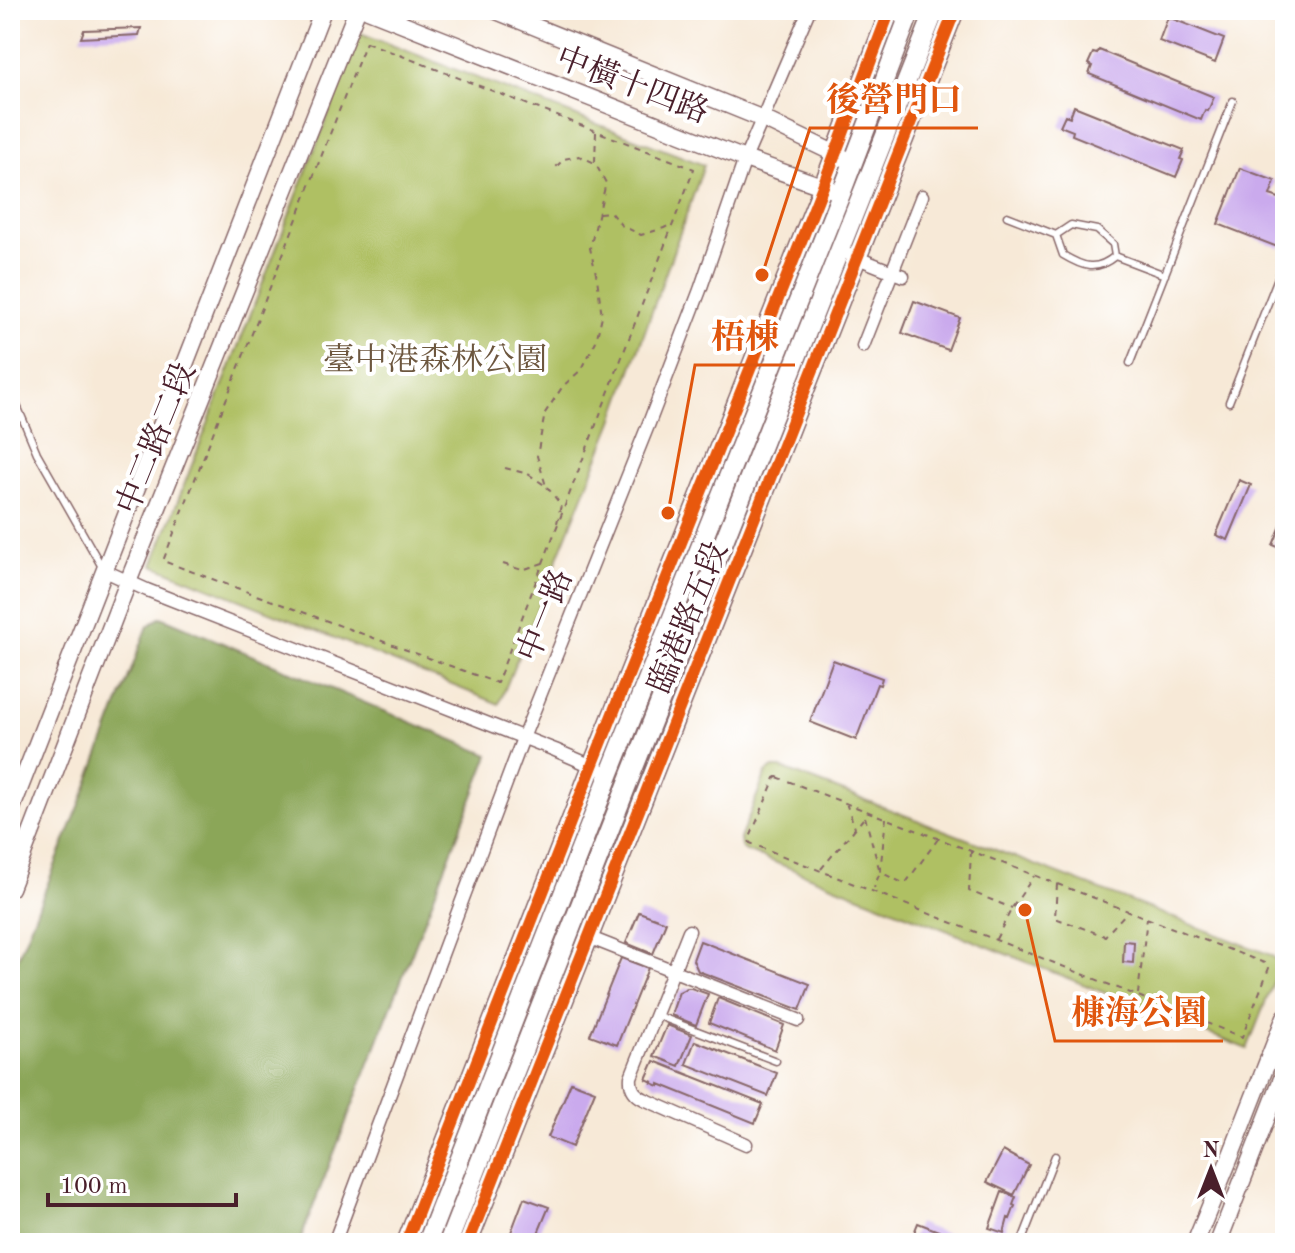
<svg xmlns="http://www.w3.org/2000/svg" width="1295" height="1253" font-family="'Old Standard TT','Noto Serif TC',serif">
	<style>
		.green { fill: #afc063; stroke: #7c7047; stroke-width: 2 }
		.forest { fill: #8ba659; stroke: #6a6242; stroke-width: 2 }
		.building { fill: #caaaed }
		.lines { fill: none; stroke-linecap: round; stroke-linejoin: round }
		.lane-casing { stroke: #876667; stroke-width: 9 }
		.street-casing { stroke: #876667; stroke-width: 15 }
		.secondary-casing { stroke: #876667; stroke-width: 19 }
		.primary-casing { stroke: #876667; stroke-width: 21 }
		.path { stroke: #876667; stroke-width: 2; stroke-dasharray: 6 6; stroke-linecap: butt }
		.lane { stroke: #fff; stroke-width: 6 }
		.street { stroke: #fff; stroke-width: 12 }
		.secondary { stroke: #fff; stroke-width: 16 }
		.primary { stroke: #fff; stroke-width: 18 }
		.cycleway-casing { stroke: #fff; stroke-width: 17 }
		.cycleway { stroke: #e8590c; stroke-width: 12 }
		.labels { text-anchor: middle; stroke-width: 8; stroke-linejoin: round; paint-order: stroke }
		.street-label { font-size: 32px; fill: #4a1f2b; stroke: #fff }
		.park-label { font-size: 32px; fill: #6d573f; stroke: #fff }
		.leader { fill: none; stroke: #e0560e; stroke-width: 3 }
		.callout-dot { fill: #e0560e; stroke: #fff; stroke-width: 3 }
		.callout-label { font-size: 34px; text-anchor: middle; font-weight: bold; fill: #e0560e; stroke: #fff; stroke-width: 8; stroke-linejoin: round; paint-order: stroke }
	</style>
	<rect width="100%" height="100%" fill="#fff"/>
	<filter id="ink" filterUnits="userSpaceOnUse"><feTurbulence type="fractalNoise" baseFrequency=".0125" numOctaves="2"/><feDisplacementMap in="SourceGraphic" scale="16" xChannelSelector="R" yChannelSelector="G"/><feConvolveMatrix kernelMatrix="1 2 1 2 8 2 1 2 1" color-interpolation-filters="sRGB"/></filter>
	<filter id="wash" filterUnits="userSpaceOnUse"><feTurbulence type="fractalNoise" baseFrequency=".006" numOctaves="4" result="noise"/><feDisplacementMap in="SourceGraphic" scale="32" xChannelSelector="R" yChannelSelector="G"/><feGaussianBlur stdDeviation="1.8" result="paint"/><feColorMatrix in="noise" values="0 0 0 0 0 0 0 0 0 0 0 0 0 0 0 0 0 1.4 0 .05"/><feComposite in="paint" operator="in"/></filter>
	<g filter="url(#wash)">
		<rect width="100%" height="100%" fill="#f7e9d7"/>
		<path class="green" d="M360,33L704,165L613,421L499,704L153,565Z
			M773,768H781L1271,955L1277,961L1278,970L1247,1049L746,851L741,847L740,839L766,773Z"/>
		<path class="forest" d="M161,617L489,755L299,1243H10V977L84,794L148,626Z"/>
		<g id="blocks">
			<path class="building" d="M1168,17L1224,39L1215,63L1159,41Z
				M141,28L139,35L81,38L84,30Z
				M1099,50L1214,97L1208,111L1205,110L1201,120L1089,74L1092,66L1088,64L1093,53L1097,54Z
				M1074,106L1184,150L1180,159L1183,160L1176,177L1072,135L1073,131L1060,126L1065,115L1070,117Z
				M1240,168L1275,181L1270,195L1285,200V235L1280,248L1218,224Z
				M914,301L960,318L948,350L902,333Z
				M1239,480L1251,485L1228,540L1216,535Z
				M1285,516V550L1273,545Z
				M833,660L882,678L880,685L877,684L856,740L810,722Z
				M639,912L666,922L653,954L626,943Z
				M700,941L810,984L800,1010L698,971L693,960Z
				M1124,941L1134,942L1133,963L1123,962Z
				M621,958L648,968L617,1045L590,1035Z
				M687,988H691L708,994L696,1025L671,1015L679,992Z
				M718,998L784,1025L775,1050L709,1023Z
				M667,1025L692,1035L679,1066L654,1056Z
				M695,1041L777,1073L768,1096L686,1064Z
				M654,1061L763,1104L755,1123L659,1084V1086L652,1083L653,1082L646,1079Z
				M571,1082L595,1091L572,1147L548,1137Z
				M1003,1151L1029,1165L1014,1195L987,1182Z
				M1002,1192L1016,1197L1013,1205L1015,1206L1010,1219L1008,1218L1004,1233L989,1228Z
				M524,1198L549,1207L546,1214L534,1243H507Z
				M918,1223L949,1235L946,1243H910Z"/>
		</g>
	</g>
	<g filter="url(#ink)">
		<use href="#blocks" fill-opacity="0" stroke="#876667" stroke-width="2"/>
		<g class="lines">
			<g class="lane-casing">
				<path id="lane" d="M1007,216L1056,235L1063,255C1083,267 1096,272 1115,256
					M1056,235L1071,225L1097,230L1113,244L1115,256
					M1115,256L1165,275
					M1130,363L1233,101
					M10,389L37,453L102,567
					M1229,402L1285,260
					M656,1015L776,1061
					M1021,1243L1055,1156"/>
			</g>
			<g class="street-casing">
				<path id="street" d="M850,255L903,276
					M863,346L922,196
					M105,571L147,590L555,750L599,769
					M689,931L631,1077C630,1088 634,1094 644,1099L746,1144
					M588,937L798,1020
					M334,1243L523,738L649,423L700,290L745,159L809,10"/>
			</g>
			<g class="secondary-casing">
				<path id="secondary" d="M368,10L745,159L833,190
					M494,10L763,119L844,158
					M10,813L323,10
					M10,888L128,582L357,10
					M1195,1243L1229,1160L1285,1017
					M1218,1243L1285,1071"/>
			</g>
			<g class="primary-casing">
				<path id="primary" d="M406,1243L592,766L823,186L890,10
					M427,1243L610,773L841,194L911,10
					M448,1243L629,780L935,10
					M468,1243L955,10"/>
			</g>
			<path class="path" d="M366,42L694,169L497,683L163,561Z
				M595,162L596,132
				M599,213L610,212L621,225L641,235L664,228L674,223
				M505,468L528,474L546,486L537,456L545,413L563,386L582,369L596,341L602,316L597,278L590,248L606,183L595,163L579,156L564,159L555,168
				M547,487L561,505L557,523
				M503,564L522,570L543,563
				M777,777L1267,964L1269,968L1242,1037L750,843L749,840L775,778Z
				M846,803L855,828
				M865,817L880,872L874,888
				M886,818L880,872L905,884L938,839
				M971,851L969,891L1012,908
				M821,869L863,819
				M1057,884L1055,918L1105,936L1127,912
				M996,939L1012,908L1034,876
				M1138,994L1147,918"/>
			<use href="#lane" class="lane"/>
			<use href="#street" class="street"/>
			<use href="#secondary" class="secondary"/>
			<use href="#primary" class="primary"/>
			<g class="cycleway-casing">
				<path id="cycleway" d="M406,1243L592,766L823,186L890,10
					M468,1243L955,10"/>
			</g>
			<use href="#cycleway" class="cycleway"/>
		</g>
	</g>
	<g class="labels">
		<g class="street-label">
			<text transform="translate(633 84) rotate(21)" y="11">中橫十四路</text>
			<text transform="translate(155 438) rotate(-68)" y="11">中二路二段</text>
			<text transform="translate(544 615) rotate(-68)" y="11">中一路</text>
			<text transform="translate(687 617) rotate(-68)" y="11">臨港路五段</text>
		</g>
		<g class="park-label">
			<text x="435" y="370">臺中港森林公園</text>
		</g>
	</g>
	<path class="leader" d="M762 275L810 128H978M668 513L695 365H795M1025 910L1055 1041H1223"/>
	<g class="callout-dot">
		<circle cx="762" cy="275" r="8"/>
		<circle cx="668" cy="513" r="8"/>
		<circle cx="1025" cy="910" r="8"/>
	</g>
	<g class="callout-label">
		<text x="894" y="111">後營門口</text>
		<text x="745" y="348">梧棟</text>
		<text x="1139" y="1024">槺海公園</text>
	</g>
	<rect width="1295" height="1253" fill="none" stroke="#fff" stroke-width="40"/>
	<g transform="translate(1211 1169)" stroke="#ffffff" stroke-width="6" paint-order="stroke">
	<path d="M0-6L14 30L0 20L-14 30Z" fill="#4a1f2b"/>
	<text y="-12" font-size="22" font-weight="bold" text-anchor="middle" fill="#4a1f2b">N</text>
	</g>
	<path d="M48 1193v12h188v-12" fill="none" stroke="#4a1f2b" stroke-width="4"/>
	<text x="60" y="1193" font-size="24" fill="#4a1f2b" stroke="#ffffff" stroke-width="6" paint-order="stroke">100 m</text>
</svg>
